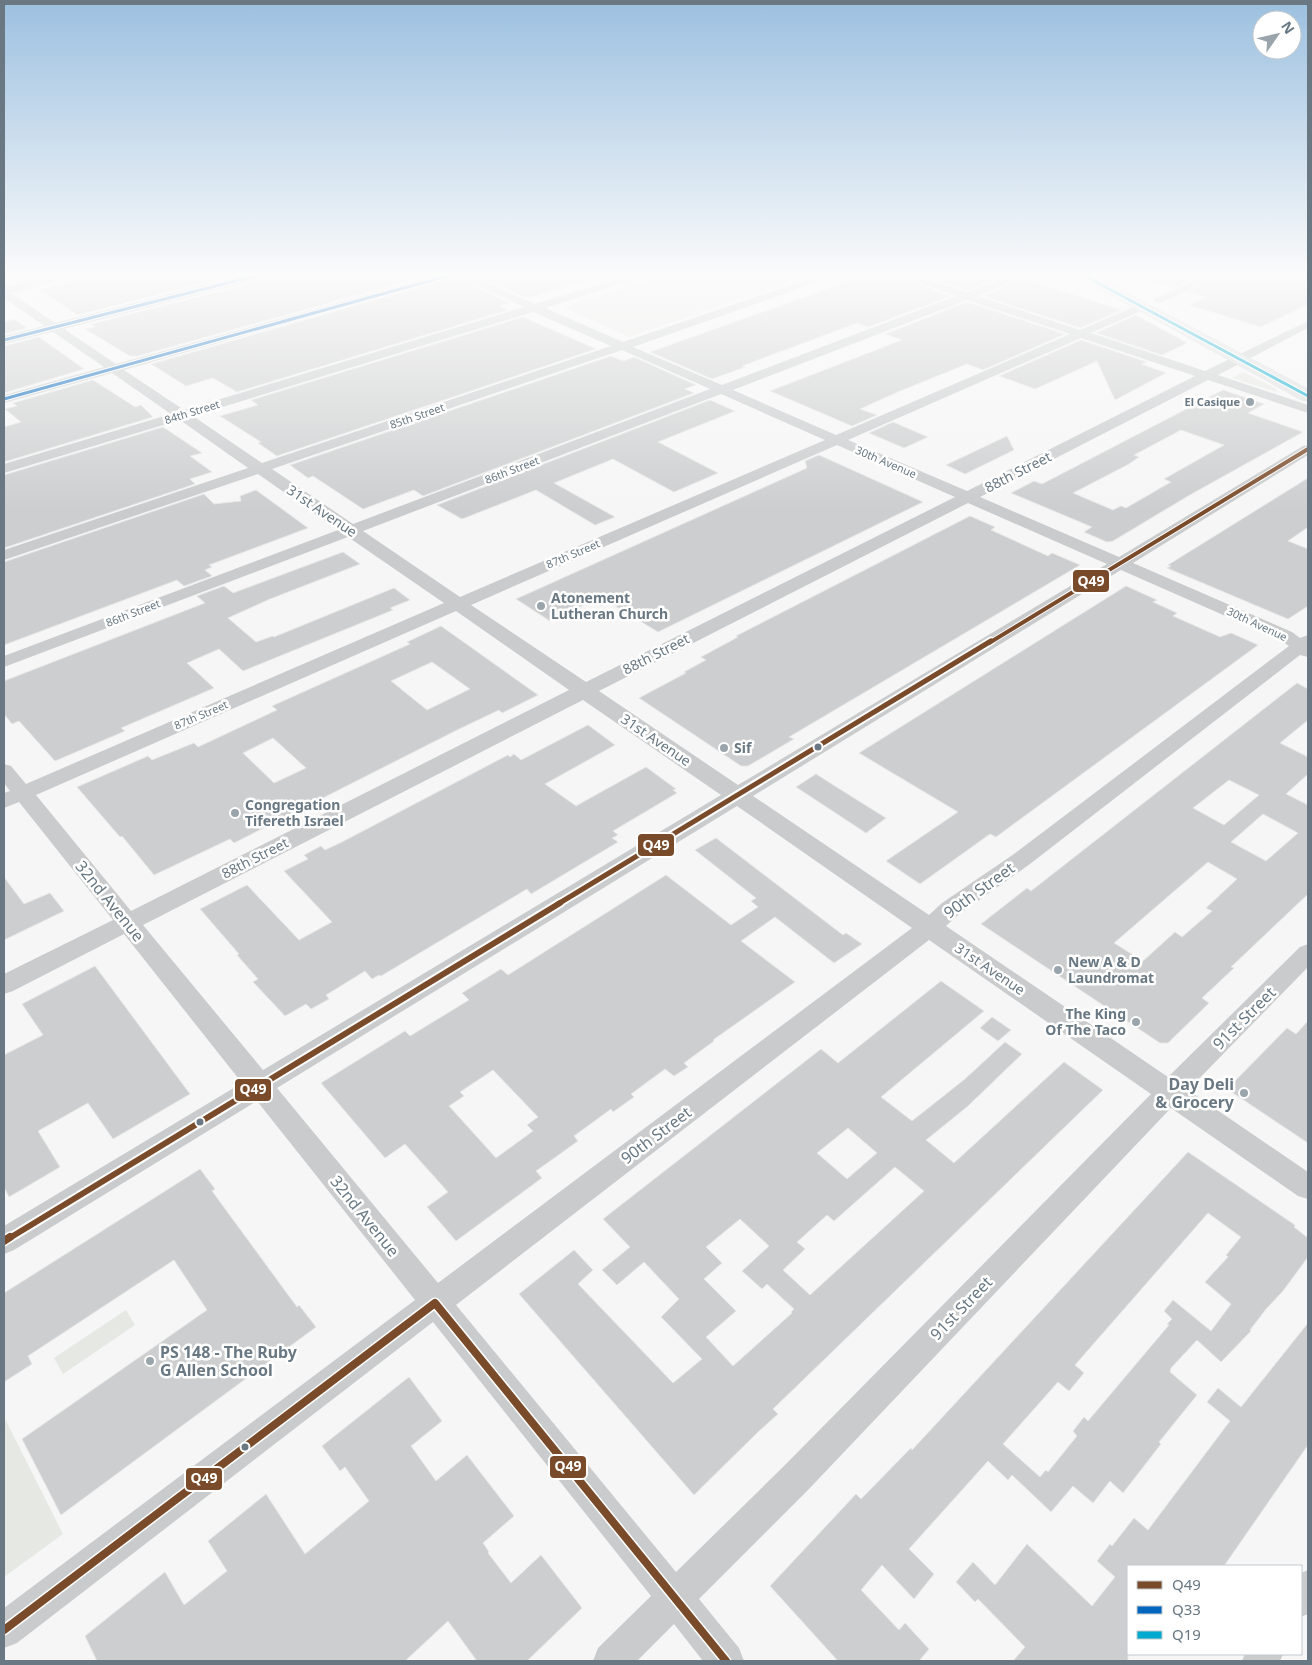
<svg xmlns="http://www.w3.org/2000/svg" width="1312" height="1665" font-family="'Noto Sans',sans-serif">
	<style>
		.green { fill: #e5e8e3 }
		.building { fill: #cdcecf; stroke: #e6e6e6; fill-rule: evenodd }
		.lines { fill: none; stroke-linecap: round; stroke-linejoin: round }
		.primary-casing { stroke: #d2d3d3; stroke-width: 1 }
		.minor { fill: #c9cbcc; fill-rule: evenodd }
		.tertiary { fill: #c9cbcc; fill-rule: evenodd }
		.primary { fill: #dedfe0; fill-rule: evenodd }
		.bus-1-far3-casing { stroke: #fff; stroke-width: 6 }
		.bus-1-far2-casing { stroke: #fff; stroke-width: 9 }
		.bus-1-far1-casing { stroke: #fff; stroke-width: 10 }
		.bus-1-casing { stroke: #fff; stroke-width: 11 }
		.bus-2-casing { stroke: #fff; stroke-width: 5 }
		.bus-3-casing { stroke: #fff; stroke-width: 5 }
		.bus-1-far3 { stroke: #7a4b2a; stroke-width: 4 }
		.bus-1-far2 { stroke: #7a4b2a; stroke-width: 5 }
		.bus-1-far1 { stroke: #7a4b2a; stroke-width: 6 }
		.bus-1 { stroke: #7a4b2a; stroke-width: 8 }
		.bus-2 { stroke: #0065bd; stroke-width: 3 }
		.bus-3 { stroke: #00a9ce; stroke-width: 3 }
		.poi-dot { fill: #9aa4ab; stroke: #fff; stroke-width: 2 }
		.bus-dot { fill: #697883; stroke: #fff; stroke-width: 2 }
		.labels { text-anchor: middle; stroke-width: 5; stroke-linejoin: round; paint-order: stroke }
		.far-poi-label { font-size: 11px; font-weight: bold; fill: #697883; stroke: #fff; text-anchor: end }
		.far-street-label { font-size: 11px; fill: #697883; stroke: #fff }
		.street-label { font-size: 14px; fill: #697883; stroke: #fff }
		.poi-label { font-size: 14px; font-weight: bold; fill: #697883; stroke: #fff; text-anchor: start }
		.near-street-label { font-size: 16px; fill: #697883; stroke: #fff }
		.near-poi-label { font-size: 16px; font-weight: bold; fill: #697883; stroke: #fff; text-anchor: end }
		.line-badge { stroke: #fff; stroke-width: 2 }
		.badge-label { font-size: 14px; text-anchor: middle; font-weight: bold; fill: #fff }
	</style>
	<rect width="100%" height="100%" fill="#f6f6f6"/>
	<path class="green" d="M663,276H807L629,337L563,307Z
		M1243,372L1277,389L1276,392L1232,378Z
		M126,1310L135,1325L63,1374L54,1358Z
		M4,1417L63,1534L4,1577Z"/>
	<path class="building" d="M94,276H230L78,315L39,290Z
		M265,276H426L138,356H130L85,329L95,327L91,324L262,281Z
		M477,276H585L586,281L527,298Z
		M864,276H882L900,282V278L951,296L868,327L857,323L742,366L745,367L712,379L650,352Z
		M925,276H1003L967,290Z
		M1150,276H1198L1173,288L1149,281Z
		M1220,276H1290L1308,281V304L1261,327L1189,305L1206,297L1188,292Z
		M455,277L510,303L499,306L508,310L237,392L213,378L186,386L151,364Z
		M1023,279L1064,292L1122,310L1080,328L983,296Z
		M967,302L1065,334L983,370L967,364L900,391L860,409L877,415L852,426L770,391L902,340L885,334Z
		M1136,315L1171,334L1187,343L1162,355L1096,333Z
		M523,317L596,349L277,456L258,443L261,442L220,416L258,405L251,400Z
		M14,319L27,328L4,334V322Z
		M39,337L84,369L4,393V346Z
		M1081,340L1147,362L1141,364L1166,373L1115,400L1097,361L1035,389L999,376Z
		M611,356L623,361L634,357L696,385L685,389L694,393L423,496L414,490L363,509L313,476L308,478L290,465Z
		M93,380L135,407L141,405L153,417L4,462V427L21,422L5,409L17,406L13,403Z
		M1223,390L1264,404L1248,413L1303,432L1188,496L1113,541L1107,542L1084,532L1092,527L1011,493L1034,481L1042,484ZM1181,430L1224,445L1164,479L1171,482L1126,508L1121,506L1113,510L1073,493L1129,464L1139,457L1134,455Z
		M710,400L735,411L658,442L718,473L674,492L613,459L554,483L615,517L595,525L536,490L462,519L437,505Z
		M893,422L928,437L904,448L869,433Z
		M163,427L202,453L190,456L212,472L190,479L195,484L4,548V475Z
		M1007,436L1014,450L965,474L946,465Z
		M819,455L923,502L658,632L609,602L601,606L593,601L550,621L516,599L807,468L805,461Z
		M1308,478V527L1288,541L1308,549V606L1288,619L1167,568L1171,566L1168,565Z
		M256,490L308,528L209,565L212,567L205,570L212,576L184,586L177,580L4,645V562L204,494L214,504L241,501L240,496Z
		M970,516L995,527L991,530L1048,556L1052,553L1080,565L789,737L794,739L748,766H741L639,698L686,673L684,672L706,660L701,657L738,637L736,636Z
		M343,552L360,564L270,599L228,618L256,642L273,636L274,637L394,588L410,600L390,608L393,610L243,671L219,649L187,663L214,688L121,728L125,731L55,761L19,721L12,724L4,714V681L205,603L197,596L224,586L233,593Z
		M1126,586L1157,600L1153,602L1177,613L1173,616L1220,637L1231,633L1258,645L996,837L990,834L920,884L886,861L958,812L859,753Z
		M441,626L538,695L502,713L499,710L459,729L234,843L230,839L154,875L122,836L120,837L77,787L148,756L152,760L194,743L198,747L277,710L272,706L410,644L407,642ZM432,662L470,689L427,710L391,681ZM273,738L306,768L274,783L243,753Z
		M1297,683L1308,689V720L1280,743L1308,757V774L1286,794L1308,805V894L1231,967L1234,968L1202,998L1209,1003L1168,1043H1160L981,924L1027,888L1031,891ZM1229,780L1259,795L1224,825L1193,808ZM1263,814L1298,833L1266,861L1231,842ZM1208,862L1237,879L1206,908L1212,911L1182,937L1175,932L1143,961L1114,943Z
		M588,725L615,745L545,784L576,806L646,767L676,789L673,790L677,793L613,831L618,835L612,838L618,842L531,894L527,889L381,976L379,975L372,979L365,971L326,995L329,999L311,1009L306,1004L285,1016L253,982L258,979L237,955L239,954L200,909L247,885L299,940L332,922L284,871L308,859L304,855L321,846L325,850L342,842L508,755L510,757L514,754L521,760Z
		M816,774L830,783L886,818L866,833L796,787Z
		M716,838L843,935L846,933L862,944L834,963L775,917L741,941L795,982L713,1040L714,1041L684,1063L688,1067L674,1076L665,1069L631,1094L634,1097L613,1112L611,1109L574,1136L578,1141L536,1171L542,1178L456,1241L427,1207L448,1192L405,1144L385,1158L321,1083L405,1031L410,1036L469,1000L462,993L501,969L508,975L666,875L731,925L758,907L751,901L756,898L695,850ZM493,1070L538,1117L527,1125L533,1131L496,1158L449,1106L464,1096L460,1092Z
		M4,877L24,904L50,893L64,911L4,940Z
		M95,966L190,1094L113,1139L88,1103L38,1131L60,1167L9,1197L4,1187V1055L43,1035L22,1004Z
		M941,981L984,1011L881,1097L912,1121L965,1079L1005,1042L1022,1054L968,1106L926,1140L954,1163L1064,1062L1103,1090L773,1409L778,1414L758,1432L694,1495L519,1294L574,1250L593,1270L578,1284L673,1383L702,1359L661,1317L679,1299L644,1262L617,1285L602,1270L630,1247L603,1219L821,1049L838,1063ZM848,1128L877,1153L847,1179L817,1153ZM895,1167L924,1191L810,1295L783,1270L805,1249L797,1242L827,1215L834,1221ZM740,1219L769,1246L742,1271L762,1289L767,1284L794,1309L791,1312L792,1313L733,1366L706,1337L736,1311L704,1279L722,1263L706,1247Z
		M992,1017L1011,1030L998,1041L980,1028Z
		M1308,1021V1143L1227,1089L1287,1028L1296,1034Z
		M1188,1152L1295,1225L1294,1227L1308,1238V1257L1283,1291L1266,1309L1250,1330L1251,1331L1221,1362L1197,1340L1171,1368L1170,1372L1197,1395L1159,1442L1161,1444L1123,1493L1110,1481L1093,1503L1073,1486L1051,1512L1012,1475L1008,1480L988,1461L909,1549L934,1574L914,1599L882,1565L861,1590L899,1630L905,1623L929,1649L919,1661H838L770,1586L856,1494L861,1499L911,1448L912,1450ZM1208,1213L1241,1237L1226,1255L1228,1257L1205,1282L1231,1304L1211,1331L1173,1300L1164,1311L1172,1319L1167,1324L1169,1325L1088,1421L1084,1417L1073,1431L1077,1436L1048,1472L1046,1470L1040,1477L1003,1444L1058,1382L1069,1391L1084,1373L1075,1365Z
		M200,1169L215,1189L212,1191L297,1307L299,1305L316,1327L61,1515L22,1439L207,1310L174,1260L28,1356L32,1364L4,1382V1293Z
		M1308,1323V1445L1224,1566H1128V1661H1013L1025,1647L978,1599L975,1602L956,1582L973,1562L995,1585L1027,1544L1092,1606L1115,1577L1097,1561L1110,1544L1112,1546L1134,1518L1148,1530L1230,1421L1207,1402L1218,1388L1241,1407Z
		M409,1377L442,1421L411,1446L436,1481L467,1455L514,1516L483,1543L489,1552L488,1553L511,1583L541,1555L582,1608L527,1661H477L448,1621L405,1661H97L85,1636L165,1572L184,1605L227,1571L208,1541L266,1494L305,1554L369,1501L345,1467L340,1471L322,1446Z"/>
	<g class="lines">
		<g class="primary-casing">
			<path id="primary" d="M1077,276H1095L1308,389V401L1302,400Z"/>
		</g>
		<path class="minor" d="M434,276H453L124,370L184,410L524,307L456,276H471L535,304L626,276H644L545,308L623,342L818,276H835L633,347L722,385L956,296L901,276H918L967,292L1009,276H1025L978,296L1080,330L1138,305H1146L1148,307L1146,309L1091,333L1205,371L1308,321V328L1218,375L1308,405V413L1208,380L980,497L1119,557L1303,446L1308,445V455L1133,563L1292,632L1300,638L1308,635V657L1300,655L1030,864L958,915L946,926L1168,1077L1300,947L1308,944V967L1188,1090L1308,1172V1199L1298,1196L1171,1108L808,1490L699,1599L739,1648L744,1661H703L674,1624L637,1661H593L598,1648L651,1596L433,1322L17,1643L4,1648V1608L415,1300L257,1101L14,1250L4,1254V1226L242,1083L124,934L13,991L4,994V974L113,920L19,802L4,808V793L10,791L4,783V764L11,766L26,784L444,603L348,537L4,667V656L338,530L258,474L4,560V550L248,468L180,420L4,473V464L171,414L112,373L4,403V395L104,367L4,298V290L8,291L116,364ZM967,300L1070,334L836,435L733,390ZM533,312L611,346L262,463L193,416ZM1081,338L1195,376L967,491L848,440ZM622,350L710,389L353,524L272,469ZM721,394L825,440L460,597L363,531ZM837,445L955,497L586,682L471,605ZM968,503L1107,564L738,785L599,691ZM1121,570L1280,640L1289,646L1014,854L942,903L929,915L753,796ZM456,611L569,690L131,911L36,795ZM583,700L721,795L263,1070L143,925ZM737,806L912,928L438,1283L277,1088ZM929,940L1151,1094L784,1466L676,1572L456,1305Z
			M1203,276H1218L1163,302H1155L1153,300Z
			M1308,1570V1614L1301,1617V1573Z
			M1245,1654H1283L1280,1661H1242Z"/>
		<path class="tertiary" d="M47,276H71L70,279L4,295V287Z
			M239,276H263L262,279L4,344V336Z"/>
		<use href="#primary" class="primary"/>
		<g class="bus-1-far3-casing">
			<path id="bus-1-far3" d="M989,643L1308,449"/>
		</g>
		<g class="bus-1-far2-casing">
			<path id="bus-1-far2" d="M558,904L991,641"/>
		</g>
		<g class="bus-1-far1-casing">
			<path id="bus-1-far1" d="M8,1239L560,903"/>
		</g>
		<g class="bus-1-casing">
			<path id="bus-1" d="M4,1241L10,1237
				M4,1630L435,1303L726,1661"/>
		</g>
		<g class="bus-2-casing">
			<path id="bus-2" d="M4,340L255,276
				M4,399L447,276"/>
		</g>
		<g class="bus-3-casing">
			<path id="bus-3" d="M1085,276L1308,396"/>
		</g>
		<use href="#bus-1-far3" class="bus-1-far3"/>
		<use href="#bus-1-far2" class="bus-1-far2"/>
		<use href="#bus-1-far1" class="bus-1-far1"/>
		<use href="#bus-1" class="bus-1"/>
		<use href="#bus-2" class="bus-2"/>
		<use href="#bus-3" class="bus-3"/>
	</g>
	<linearGradient id="sky" x2="0" y2="1"><stop stop-color="#9cc0e0"/><stop offset="0.54" stop-color="#fbfbfb"/><stop offset="1" stop-color="#fbfbfb" stop-opacity="0"/></linearGradient>
	<rect width="1312" height="509" fill="url(#sky)"/>
	<g class="poi-dot">
		<circle cx="1250" cy="402" r="5"/>
		<circle cx="541" cy="606" r="5"/>
		<circle cx="724" cy="748" r="5"/>
		<circle cx="235" cy="813" r="5"/>
		<circle cx="1058" cy="970" r="5"/>
		<circle cx="1136" cy="1022" r="5"/>
		<circle cx="1244" cy="1093" r="5"/>
		<circle cx="150" cy="1361" r="5"/>
	</g>
	<g class="bus-dot">
		<circle cx="818" cy="747" r="4.5"/>
		<circle cx="200" cy="1122" r="4.5"/>
		<circle cx="245" cy="1447" r="4.5"/>
	</g>
	<g class="labels">
		<g class="far-poi-label">
			<text x="1240" y="406">El Casique</text>
		</g>
		<g class="far-street-label">
			<text transform="translate(192 412) rotate(-17)" y="4">84th Street</text>
			<text transform="translate(417 416) rotate(-19)" y="4">85th Street</text>
			<text transform="translate(886 462) rotate(23)" y="4">30th Avenue</text>
			<text transform="translate(512 470) rotate(-21)" y="4">86th Street</text>
			<text transform="translate(573 554) rotate(-23)" y="4">87th Street</text>
			<text transform="translate(133 613) rotate(-21)" y="4">86th Street</text>
			<text transform="translate(1257 624) rotate(25)" y="4">30th Avenue</text>
			<text transform="translate(201 715) rotate(-23)" y="4">87th Street</text>
		</g>
		<g class="street-label">
			<text transform="translate(1018 472) rotate(-27)" y="5">88th Street</text>
			<text transform="translate(322 511) rotate(34)" y="5">31st Avenue</text>
			<text transform="translate(656 654) rotate(-27)" y="5">88th Street</text>
			<text transform="translate(656 740) rotate(34)" y="5">31st Avenue</text>
			<text transform="translate(255 858) rotate(-27)" y="5">88th Street</text>
			<text transform="translate(990 969) rotate(34)" y="5">31st Avenue</text>
		</g>
		<g class="poi-label">
			<text x="551" y="603">Atonement<tspan x="551" dy="16">Lutheran Church</tspan></text>
			<text x="734" y="753">Sif</text>
			<text x="245" y="810">Congregation<tspan x="245" dy="16">Tifereth Israel</tspan></text>
			<text x="1068" y="967">New A &amp; D<tspan x="1068" dy="16">Laundromat</tspan></text>
			<text x="1126" y="1019" text-anchor="end">The King<tspan x="1126" dy="16">Of The Taco</tspan></text>
		</g>
		<g class="near-street-label">
			<text transform="translate(979 890) rotate(-36)" y="6">90th Street</text>
			<text transform="translate(110 901) rotate(51)" y="6">32nd Avenue</text>
			<text transform="translate(1244 1018) rotate(-45)" y="6">91st Street</text>
			<text transform="translate(656 1135) rotate(-37)" y="6">90th Street</text>
			<text transform="translate(365 1216) rotate(51)" y="6">32nd Avenue</text>
			<text transform="translate(961 1308) rotate(-46)" y="6">91st Street</text>
		</g>
		<g class="near-poi-label">
			<text x="1234" y="1090">Day Deli<tspan x="1234" dy="18">&amp; Grocery</tspan></text>
			<text x="160" y="1358" text-anchor="start">PS 148 - The Ruby<tspan x="160" dy="18">G Allen School</tspan></text>
		</g>
	</g>
	<g class="line-badge">
		<rect x="1072" y="569" width="38" height="24" rx="5" fill="#7a4b2a"/>
		<rect x="637" y="833" width="38" height="24" rx="5" fill="#7a4b2a"/>
		<rect x="234" y="1078" width="38" height="24" rx="5" fill="#7a4b2a"/>
		<rect x="549" y="1455" width="38" height="24" rx="5" fill="#7a4b2a"/>
		<rect x="185" y="1467" width="38" height="24" rx="5" fill="#7a4b2a"/>
	</g>
	<g class="badge-label">
		<text x="1091" y="586">Q49</text>
		<text x="656" y="850">Q49</text>
		<text x="253" y="1094">Q49</text>
		<text x="568" y="1471">Q49</text>
		<text x="204" y="1483">Q49</text>
	</g>
	<rect width="1312" height="1665" fill="none" stroke="#697883" stroke-width="10"/>
	<rect x="1127" y="1565" width="175" height="90" fill="#ffffff" stroke="#c3c9cd"/>
	<rect x="1137" y="1581" width="25" height="8" fill="#7a4b2a" stroke="#c3c9cd"/>
	<text x="1172" y="1590" font-size="15" fill="#697883">Q49</text>
	<rect x="1137" y="1606" width="25" height="8" fill="#0065bd" stroke="#c3c9cd"/>
	<text x="1172" y="1615" font-size="15" fill="#697883">Q33</text>
	<rect x="1137" y="1631" width="25" height="8" fill="#00a9ce" stroke="#c3c9cd"/>
	<text x="1172" y="1640" font-size="15" fill="#697883">Q19</text>
	<g transform="translate(1277 35) rotate(56)"><circle r="24" fill="#ffffff" stroke="#c3c9cd"/>
	<path d="M0-4L9 19L0 12L-9 19Z" fill="#9aa4ab"/>
	<text y="-8" font-size="14" font-weight="bold" text-anchor="middle" fill="#697883">N</text>
	</g>
</svg>
